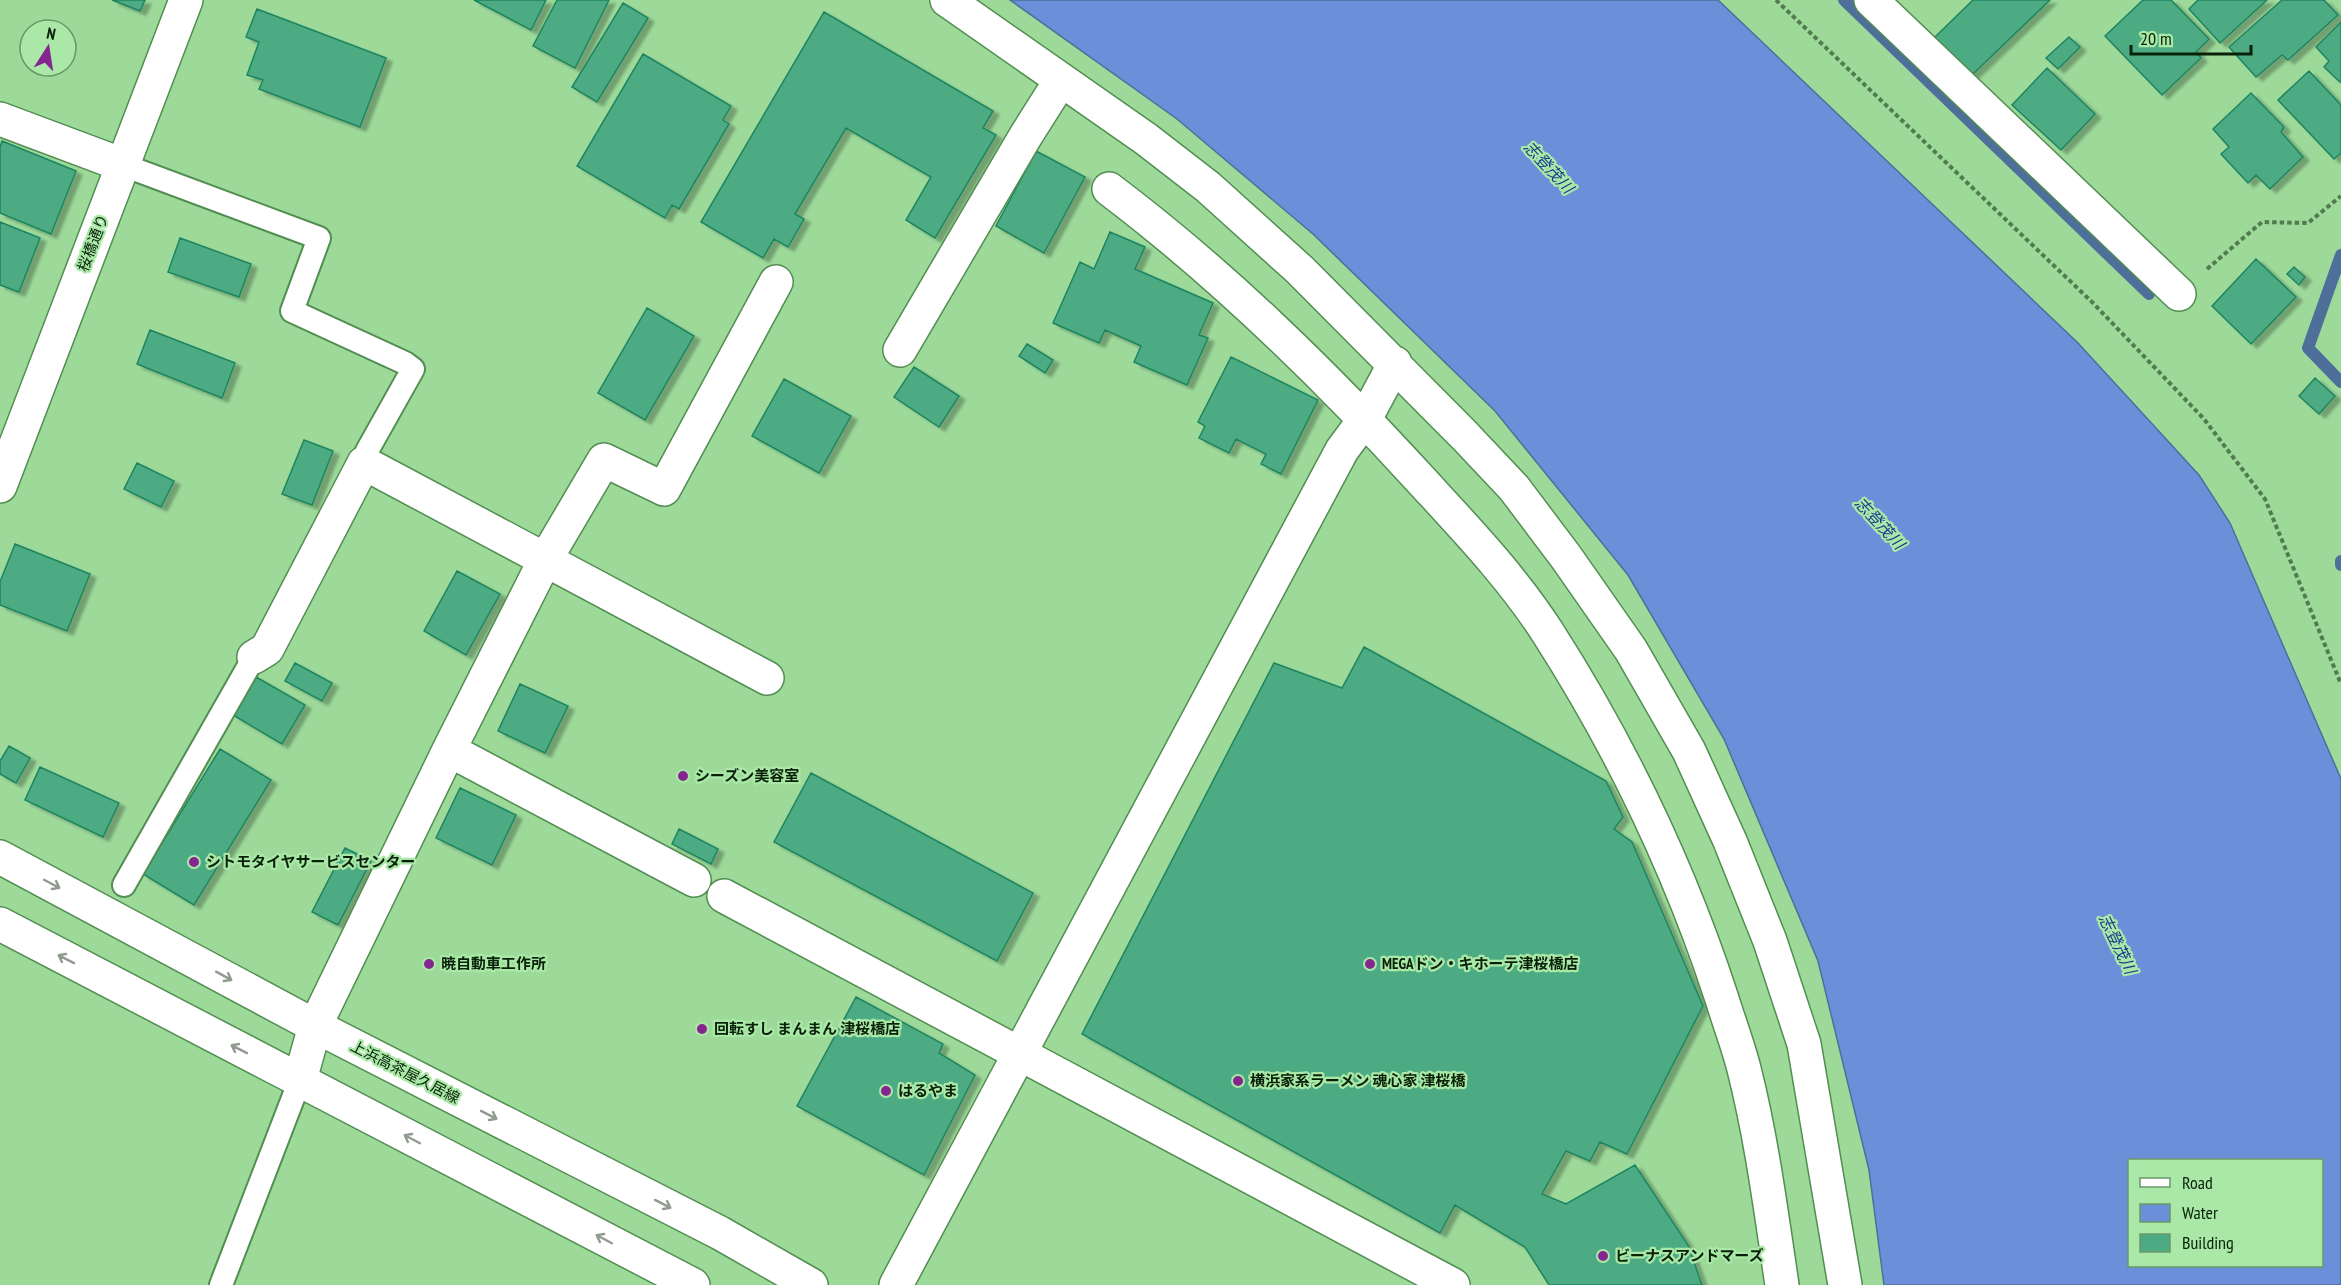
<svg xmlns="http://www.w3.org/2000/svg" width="2341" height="1285" font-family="'PT Sans Narrow','Noto Sans JP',sans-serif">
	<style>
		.water { fill: #6b90d9; stroke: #4d6f9a; stroke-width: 1.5; fill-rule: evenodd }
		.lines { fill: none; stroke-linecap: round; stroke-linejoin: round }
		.stream { stroke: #4d6f9a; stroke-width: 12 }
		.building { fill: #4dab84; stroke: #1f8560; stroke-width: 1.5; filter: url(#shadow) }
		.service-casing { stroke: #528d51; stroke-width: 26 }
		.minor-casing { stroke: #528d51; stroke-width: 36 }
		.tertiary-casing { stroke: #528d51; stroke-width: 36 }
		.secondary-casing { stroke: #528d51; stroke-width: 36 }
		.path { stroke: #517c50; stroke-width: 4; stroke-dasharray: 4.5 3; stroke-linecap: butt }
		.service { stroke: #fff; stroke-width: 22 }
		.minor { stroke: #fff; stroke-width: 33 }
		.tertiary { stroke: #fff; stroke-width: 33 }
		.secondary { stroke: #fff; stroke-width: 33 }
		.oneway { stroke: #909b90 }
		.poi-dot { fill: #852690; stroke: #aae8a7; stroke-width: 2 }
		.labels { text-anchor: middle; stroke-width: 4.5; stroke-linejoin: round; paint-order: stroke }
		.street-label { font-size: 15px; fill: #082108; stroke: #aae8a7 }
		.poi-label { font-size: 15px; font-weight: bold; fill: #082108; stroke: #aae8a7; text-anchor: start }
		.water-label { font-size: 16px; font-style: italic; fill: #15398e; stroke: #aae8a7 }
	</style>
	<defs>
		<filter id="shadow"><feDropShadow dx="6" dy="4" stdDeviation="1.5" flood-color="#0004"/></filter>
	</defs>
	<rect width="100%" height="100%" fill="#9dda9a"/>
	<path class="water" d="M1010,0H1718L2078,343L2199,475L2230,523L2341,779V1285H1884L1869,1170L1818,961L1724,739L1628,575L1495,411L1313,234L1177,119ZM2130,1160H2322V1266H2130Z"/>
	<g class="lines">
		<path class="stream" d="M1844,0L2149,294
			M2341,255L2308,348L2341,382
			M2341,561V565"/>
	</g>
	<path class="building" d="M112,0H145L140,11Z
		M474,0H546L531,30Z
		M557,0H609L575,68L533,46Z
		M1973,0H2050L1971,76L1934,38Z
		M2143,0H2171L2209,39L2196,52L2201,58L2162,95L2105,36Z
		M2198,0H2267L2220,43L2189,9Z
		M2282,0H2324L2338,15L2288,60L2282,55L2256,77L2229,47Z
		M623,3L648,18L597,102L572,87Z
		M257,9L386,58L360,127L259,89L263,80L247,75L259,42L246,37Z
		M824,12L993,111L983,128L996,135L935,238L906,220L931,177L846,128L795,214L804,219L788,247L774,239L763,258L701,222Z
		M2341,22V80L2340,82L2324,67L2329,61L2316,47Z
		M2069,37L2080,47L2058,69L2046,58Z
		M643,54L731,106L723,120L729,124L679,209L672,205L665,218L577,166Z
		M2047,68L2095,114L2061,150L2012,105Z
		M2309,71L2341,105V153L2334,159L2278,100Z
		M2251,93L2284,127L2281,132L2303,157L2270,189L2256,175L2248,183L2221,154L2229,147L2213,129Z
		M2,141L76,171L51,234L0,213V147Z
		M1036,151L1085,177L1044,253L996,226Z
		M0,222L40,238L19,292L0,285Z
		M1110,232L1145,247L1135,269L1213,303L1199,335L1208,338L1187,385L1134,362L1141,346L1105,330L1099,343L1053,323L1080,262L1094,269Z
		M180,238L251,264L239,297L168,272Z
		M2256,259L2296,297L2251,344L2212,306Z
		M2294,267L2305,277L2299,285L2287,274Z
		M647,308L694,336L645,420L598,393Z
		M150,330L235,363L222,398L137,364Z
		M1027,344L1053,360L1045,373L1019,356Z
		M1231,357L1318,400L1281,474L1261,464L1266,454L1236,439L1229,453L1199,438L1205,426L1198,422Z
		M914,367L959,396L939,427L894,397Z
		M2315,378L2335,396L2319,414L2299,396Z
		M784,379L851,416L819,473L752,436Z
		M304,440L333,451L312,505L282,494Z
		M137,463L174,481L161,507L124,489Z
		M15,544L90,574L67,631L0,605V582Z
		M457,571L500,594L466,655L424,631Z
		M1364,647L1606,781L1623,817L1614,829L1632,842L1703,1006L1627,1154L1600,1142L1590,1161L1566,1151L1542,1194L1566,1204L1635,1165L1688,1245L1702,1285H1549L1525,1247L1455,1205L1440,1233L1082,1034L1274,663L1342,688Z
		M295,663L332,683L322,701L285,681Z
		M256,677L305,705L282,744L233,715Z
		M520,684L568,706L545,753L498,731Z
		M9,746L30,758L16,783L0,774V761Z
		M220,749L271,780L194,905L143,874Z
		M40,767L119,803L103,837L25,800Z
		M811,773L1033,893L997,961L774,842Z
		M460,788L516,815L492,865L436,838Z
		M679,829L718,849L711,864L672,844Z
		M345,848L371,861L338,925L312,912Z
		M856,997L943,1044L939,1053L975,1075L924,1175L797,1106Z"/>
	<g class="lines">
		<g class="service-casing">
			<path id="service" d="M123,165L319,238L292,311L405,363L413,369L367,451L364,463
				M124,885L254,657
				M221,1285L300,1080"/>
		</g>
		<g class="minor-casing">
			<path id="minor" d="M947,0L1146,139L1208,187L1300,270L1465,436L1514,488L1566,557L1631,650L1689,751L1730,841L1770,941L1804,1044L1845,1285
				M1871,0L2179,294
				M0,119L123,165
				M1109,189C1223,275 1324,374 1420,479C1465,528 1512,577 1548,633C1621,747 1680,870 1722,999C1729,1022 1738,1045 1744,1069C1762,1140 1771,1212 1782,1285
				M900,350L1025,137L1061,80
				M254,657L267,649L364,463L767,678
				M449,750L694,880
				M724,896L1453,1285
				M300,1080L315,1026L449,750L545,560L604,460L664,489L776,282
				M896,1285L1342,450L1365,419L1395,363"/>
		</g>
		<g class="tertiary-casing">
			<path id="tertiary" d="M0,486L186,0"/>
		</g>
		<g class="secondary-casing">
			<path id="secondary" d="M0,857L315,1026L720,1233L811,1285
				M0,924L693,1285"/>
		</g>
		<path class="path" d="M1776,0L2092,302L2204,419L2265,499L2341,684
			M2207,269L2262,222L2308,223L2341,196"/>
		<use href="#service" class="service"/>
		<use href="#minor" class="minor"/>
		<use href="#tertiary" class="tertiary"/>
		<use href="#secondary" class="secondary"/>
	</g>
	<defs><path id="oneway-shaft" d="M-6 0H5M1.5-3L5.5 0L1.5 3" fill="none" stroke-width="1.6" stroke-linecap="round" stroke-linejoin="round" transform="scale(1.5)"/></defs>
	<g class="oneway">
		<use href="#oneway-shaft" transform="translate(52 884) rotate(28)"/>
		<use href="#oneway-shaft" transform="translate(66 959) rotate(-153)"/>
		<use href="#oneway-shaft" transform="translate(224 976) rotate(29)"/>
		<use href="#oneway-shaft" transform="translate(239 1049) rotate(-153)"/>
		<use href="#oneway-shaft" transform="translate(489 1115) rotate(27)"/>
		<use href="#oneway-shaft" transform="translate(412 1139) rotate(-152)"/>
		<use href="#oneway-shaft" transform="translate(663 1204) rotate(27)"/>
		<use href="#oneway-shaft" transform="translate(604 1239) rotate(-152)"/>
	</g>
	<g class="poi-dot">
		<circle cx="683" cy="776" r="6"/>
		<circle cx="194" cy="862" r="6"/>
		<circle cx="429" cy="964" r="6"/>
		<circle cx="1370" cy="964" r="6"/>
		<circle cx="702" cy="1029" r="6"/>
		<circle cx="1238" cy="1081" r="6"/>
		<circle cx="886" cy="1091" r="6"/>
		<circle cx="1603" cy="1256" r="6"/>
	</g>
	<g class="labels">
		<g class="street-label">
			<text transform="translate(93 243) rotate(-69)" y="5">桜橋通り</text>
			<text transform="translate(405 1072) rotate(27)" y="5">上浜高茶屋久居線</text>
		</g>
		<g class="poi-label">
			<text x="695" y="781">シーズン美容室</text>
			<text x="206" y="867">シトモタイヤサービスセンター</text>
			<text x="441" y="969">暁自動車工作所</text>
			<text x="1382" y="969">MEGAドン・キホーテ津桜橋店</text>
			<text x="714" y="1034">回転すし まんまん 津桜橋店</text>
			<text x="1250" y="1086">横浜家系ラーメン 魂心家 津桜橋</text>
			<text x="898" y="1096">はるやま</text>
			<text x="1615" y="1261">ビーナスアンドマーズ</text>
		</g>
		<g class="water-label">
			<text transform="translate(1549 167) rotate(47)" y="6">志登茂川</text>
			<text transform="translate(1880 523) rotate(47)" y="6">志登茂川</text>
			<text transform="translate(2118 944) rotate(64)" y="6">志登茂川</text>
		</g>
	</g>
	<rect x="2128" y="1159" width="195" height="108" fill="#aae8a7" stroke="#699867" stroke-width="1.5"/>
	<rect x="2140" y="1178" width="30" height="9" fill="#ffffff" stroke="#699867" stroke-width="1.5"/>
	<text x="2182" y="1189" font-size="18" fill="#082108">Road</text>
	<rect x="2140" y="1204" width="30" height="18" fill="#6b90d9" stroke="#699867" stroke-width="1.5"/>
	<text x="2182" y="1219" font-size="18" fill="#082108">Water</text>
	<rect x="2140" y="1234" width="30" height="18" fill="#4dab84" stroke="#699867" stroke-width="1.5"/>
	<text x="2182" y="1249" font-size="18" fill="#082108">Building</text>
	<g transform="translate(48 48) rotate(12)"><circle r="28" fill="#aae8a7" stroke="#699867" stroke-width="1.5"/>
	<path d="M0-4.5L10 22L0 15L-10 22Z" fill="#852690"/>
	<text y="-9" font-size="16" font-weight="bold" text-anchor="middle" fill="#082108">N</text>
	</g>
	<path d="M2131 45v9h120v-9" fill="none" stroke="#082108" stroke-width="3"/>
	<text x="2140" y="45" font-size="18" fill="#082108" stroke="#aae8a7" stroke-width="4.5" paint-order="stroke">20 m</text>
</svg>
